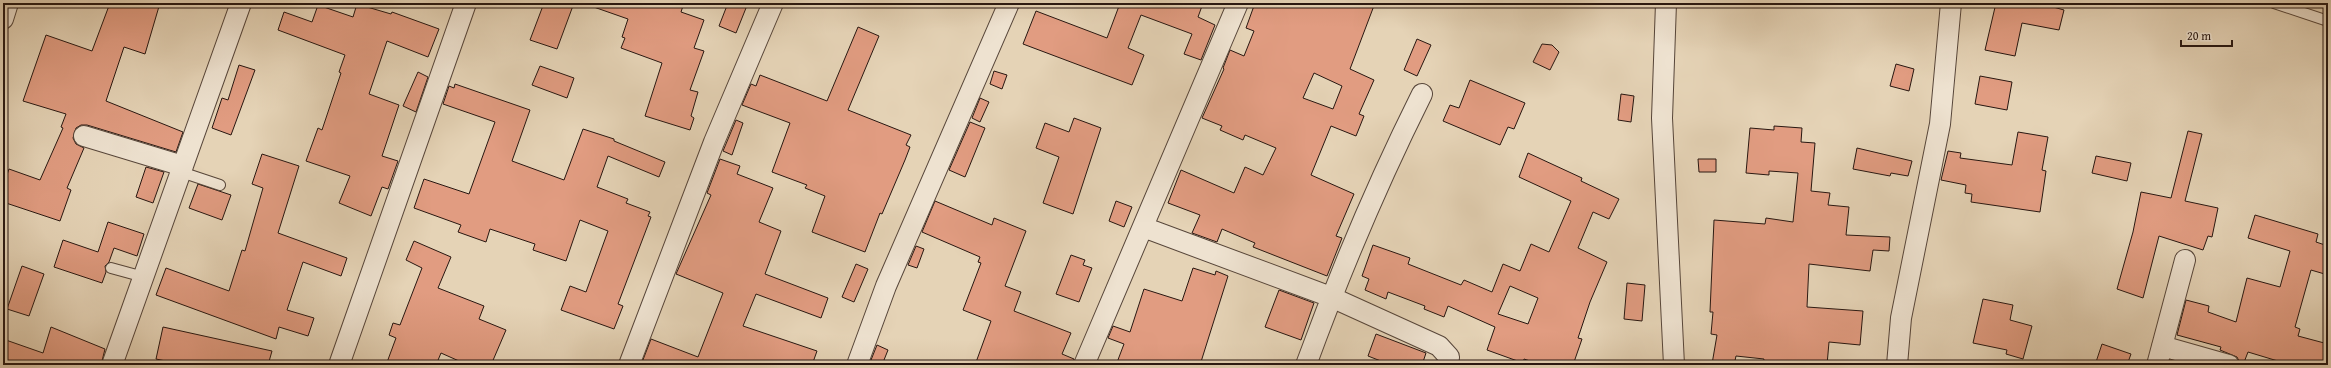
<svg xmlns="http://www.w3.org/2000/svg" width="2331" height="368" font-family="'Gentium Book Plus',serif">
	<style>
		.building { fill: #e19c81; stroke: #281711; fill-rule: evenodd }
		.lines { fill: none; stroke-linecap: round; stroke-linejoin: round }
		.lane-casing { stroke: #57463a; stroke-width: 12 }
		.street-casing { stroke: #57463a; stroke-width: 22 }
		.lane { stroke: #eee2d0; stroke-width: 10 }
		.street { stroke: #eee2d0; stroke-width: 20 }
	</style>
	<rect width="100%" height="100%" fill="#e5d3b6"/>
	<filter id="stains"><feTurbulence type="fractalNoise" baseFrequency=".005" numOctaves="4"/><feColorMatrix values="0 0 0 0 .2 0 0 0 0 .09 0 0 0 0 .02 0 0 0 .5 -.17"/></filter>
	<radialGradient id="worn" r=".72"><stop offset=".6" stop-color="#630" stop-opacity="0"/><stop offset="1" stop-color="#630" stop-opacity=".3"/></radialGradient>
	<path class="building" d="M110,3H160L145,54L124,47L106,101L183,132L176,152L87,125H81L76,128L73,138L76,144L84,148L67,188L71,190L60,221L3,202V186L9,169L40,180L63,128L61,127L66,114L23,101L46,35L92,51Z
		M544,3H574L557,49L530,40Z
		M589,3H684L681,12L704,20L694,48L704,51L690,90L698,92L691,116L694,118L690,130L645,116L662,63L621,48L625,38L622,37L628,19L588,5Z
		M728,3H748L736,33L719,26Z
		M1114,3H1195L1202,6L1198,17L1215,25L1201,60L1184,54L1192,34L1141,15L1128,48L1144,55L1132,85L1023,44L1036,11L1107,38L1119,6Z
		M1255,3H1375L1350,69L1374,80L1359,114L1364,116L1356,136L1331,126L1311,175L1354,194L1336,236L1342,238L1327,276L1253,247L1255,243L1222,229L1217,242L1192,233L1200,215L1168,203L1181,170L1234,193L1245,167L1263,175L1276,148L1245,135L1243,140L1220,130L1222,126L1202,118L1224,69L1223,68L1230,50L1244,56L1254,31L1246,28ZM1314,73L1342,86L1333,109L1303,98Z
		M1996,3H2039L2064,10L2059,30L2022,23L2015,56L1985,50Z
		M357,4L391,14L392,12L439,29L428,57L387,41L369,94L399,105L382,156L398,161L388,189L382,187L371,216L339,203L350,176L306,161L318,128L322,130L341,73L339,72L345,55L278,30L284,12L312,22L318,5L353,17Z
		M858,27L879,36L848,110L911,135L906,145L910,147L905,160L882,214L880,213L865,252L812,232L825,196L805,188L807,185L772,172L790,123L742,105L751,84L756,86L760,75L827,101Z
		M1417,39L1431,45L1417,76L1404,70Z
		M1542,44L1552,45L1559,52L1550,70L1533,62Z
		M1896,64L1914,69L1909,91L1890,86Z
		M239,65L255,70L231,135L212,128L222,98L228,100Z
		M540,66L574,78L567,98L532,85Z
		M994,71L1007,75L1002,89L990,84Z
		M418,72L428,77L416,112L403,106Z
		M1980,76L2012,82L2007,110L1975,104Z
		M1470,80L1525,103L1514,129L1508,127L1500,145L1443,121L1450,105L1459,108Z
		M455,84L530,110L512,161L564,180L583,129L614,139V141L665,162L659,177L608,156L597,187L628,199L626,203L650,212L648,216L651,217L618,304L623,306L614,329L561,310L570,286L586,292L608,231L580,220L566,261L533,250L535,244L490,229L486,242L458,232L461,225L414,208L424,179L469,194L495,122L443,104L449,86L454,88Z
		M1621,94L1634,96L1631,122L1618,120Z
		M980,98L989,102L980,122L972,118Z
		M1074,118L1101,128L1073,214L1043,203L1059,157L1036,148L1045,123L1069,132Z
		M736,120L743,123L732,155L723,151Z
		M970,122L985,128L965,177L949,170Z
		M1774,126L1802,128L1801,142L1815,143L1811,191L1830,193L1828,205L1849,207L1846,235L1890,237L1889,251L1873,250L1870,271L1809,264L1807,307L1863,311L1860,345L1829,342L1827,365H1763L1764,359L1736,356L1734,365L1712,364L1717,335L1711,334L1713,312H1710L1714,220L1765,224L1766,218L1793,222L1798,173L1769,171V175L1746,173L1750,128L1774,130Z
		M2188,131L2202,134L2185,201L2218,208L2212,237L2208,236L2203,250L2159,236L2143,298L2117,289L2133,232L2141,192L2171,198Z
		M2018,132L2048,137L2042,170L2046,171L2040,212L1971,202L1972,194L1965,193L1966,185L1941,180L1948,151L1961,153L1960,158L2012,165Z
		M1857,148L1912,161L1908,176L1891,173L1890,176L1853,169Z
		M1528,153L1582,178L1581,181L1619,199L1609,219L1593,212L1578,248L1607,262L1590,302L1578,338L1582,339L1573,365H1542L1524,359L1523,363L1487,350L1495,327L1448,306L1444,317L1424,309L1425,306L1388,292L1386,299L1365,290L1369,279L1362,276L1373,245L1410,258L1408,264L1461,285L1464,280L1492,292L1503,264L1520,271L1531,244L1549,252L1571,201L1519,177ZM1510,286L1538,298L1528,324L1498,314Z
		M262,154L299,166L278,233L347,258L341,276L303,262L287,310L314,318L308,336L279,327L276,339L156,295L166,268L229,291L242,250L245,251L263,188L252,184Z
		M2096,156L2131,163L2127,181L2092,173Z
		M720,159L740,166L737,174L773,188L759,222L781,231L765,274L828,298L821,318L756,294L743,326L817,351L812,365H641L651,339L698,357L723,293L676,274L711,195L707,193Z
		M1698,159H1716V172H1699Z
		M146,167L164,172L153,203L136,197Z
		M198,184L231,195L222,220L189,208Z
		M935,201L992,225L994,218L1026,231L1005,286L1021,292L1014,311L1071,333L1062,354L1074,359L1073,365H975L991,321L963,310L981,263L978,262L980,257L922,232Z
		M1116,201L1132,207L1124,227L1109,221Z
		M2255,215L2318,234L2316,242L2328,246V275L2311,270L2295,327L2300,329L2298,336L2328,344V365H2291L2248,352L2243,365L2240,363L2237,357L2220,350L2221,347L2177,335L2186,300L2209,306L2208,312L2236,322L2247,278L2280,287L2290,251L2248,238Z
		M108,222L144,234L137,256L114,248L109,262L105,266L106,272L102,283L54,267L63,240L98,252Z
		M414,241L451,257L438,288L484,306L479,319L506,330L491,365H468L441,353L436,365H386L396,338L389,335L393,323L400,325L422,268L406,260Z
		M916,246L924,249L917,268L908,265Z
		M1071,255L1085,260L1083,265L1092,268L1079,302L1056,294Z
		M856,264L868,269L854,302L842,297Z
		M22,266L44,274L29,316L7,309Z
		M1193,268L1215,275L1216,271L1228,276L1200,365H1116L1124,344L1108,338L1113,326L1130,332L1144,289L1182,301Z
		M1627,283L1645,285L1642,321L1624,319Z
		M1279,290L1314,303L1301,340L1265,327Z
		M1983,299L2013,305L2010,320L2032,326L2023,359L2006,354L2007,350L1973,343Z
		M51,327L105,349L101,365H3V339L43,353Z
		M163,327L272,351L268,365H185L156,359Z
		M1376,334L1426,353L1422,365H1391L1368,356Z
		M2102,344L2131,354L2127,365H2095Z
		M877,345L888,350L882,365H869Z"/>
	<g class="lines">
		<g class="lane-casing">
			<path id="lane" d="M2274,3L2328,21
				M181,172L220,185
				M111,268L144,277"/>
		</g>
		<g class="street-casing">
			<path id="street" d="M1666,3L1662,118L1674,365
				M3,19L8,3
				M84,136L183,166
				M1143,227L1331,297L1439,346L1449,357L1448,365
				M2162,346L2229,365
				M112,365L241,3
				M339,365L466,3
				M629,365L714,142L773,3
				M857,365L886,286L1009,3
				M1084,365L1238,3
				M1306,365C1340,272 1378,182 1422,94
				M1897,365L1901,318L1940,124L1951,3
				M2157,365L2185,260"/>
		</g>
		<use href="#lane" class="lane"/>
		<use href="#street" class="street"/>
	</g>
	<rect width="2331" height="368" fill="none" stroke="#e5d3b6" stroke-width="16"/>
	<rect x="4" y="4" width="2323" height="360" fill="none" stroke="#281711" stroke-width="2"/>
	<rect x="8" y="8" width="2315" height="352" fill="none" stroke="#281711"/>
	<path d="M2181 40v6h51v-6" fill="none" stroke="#281711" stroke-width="2"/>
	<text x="2187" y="40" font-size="12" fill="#281711" stroke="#eee2d0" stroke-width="3" paint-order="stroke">20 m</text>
	<rect width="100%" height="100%" filter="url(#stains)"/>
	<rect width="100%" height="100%" fill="url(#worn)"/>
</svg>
